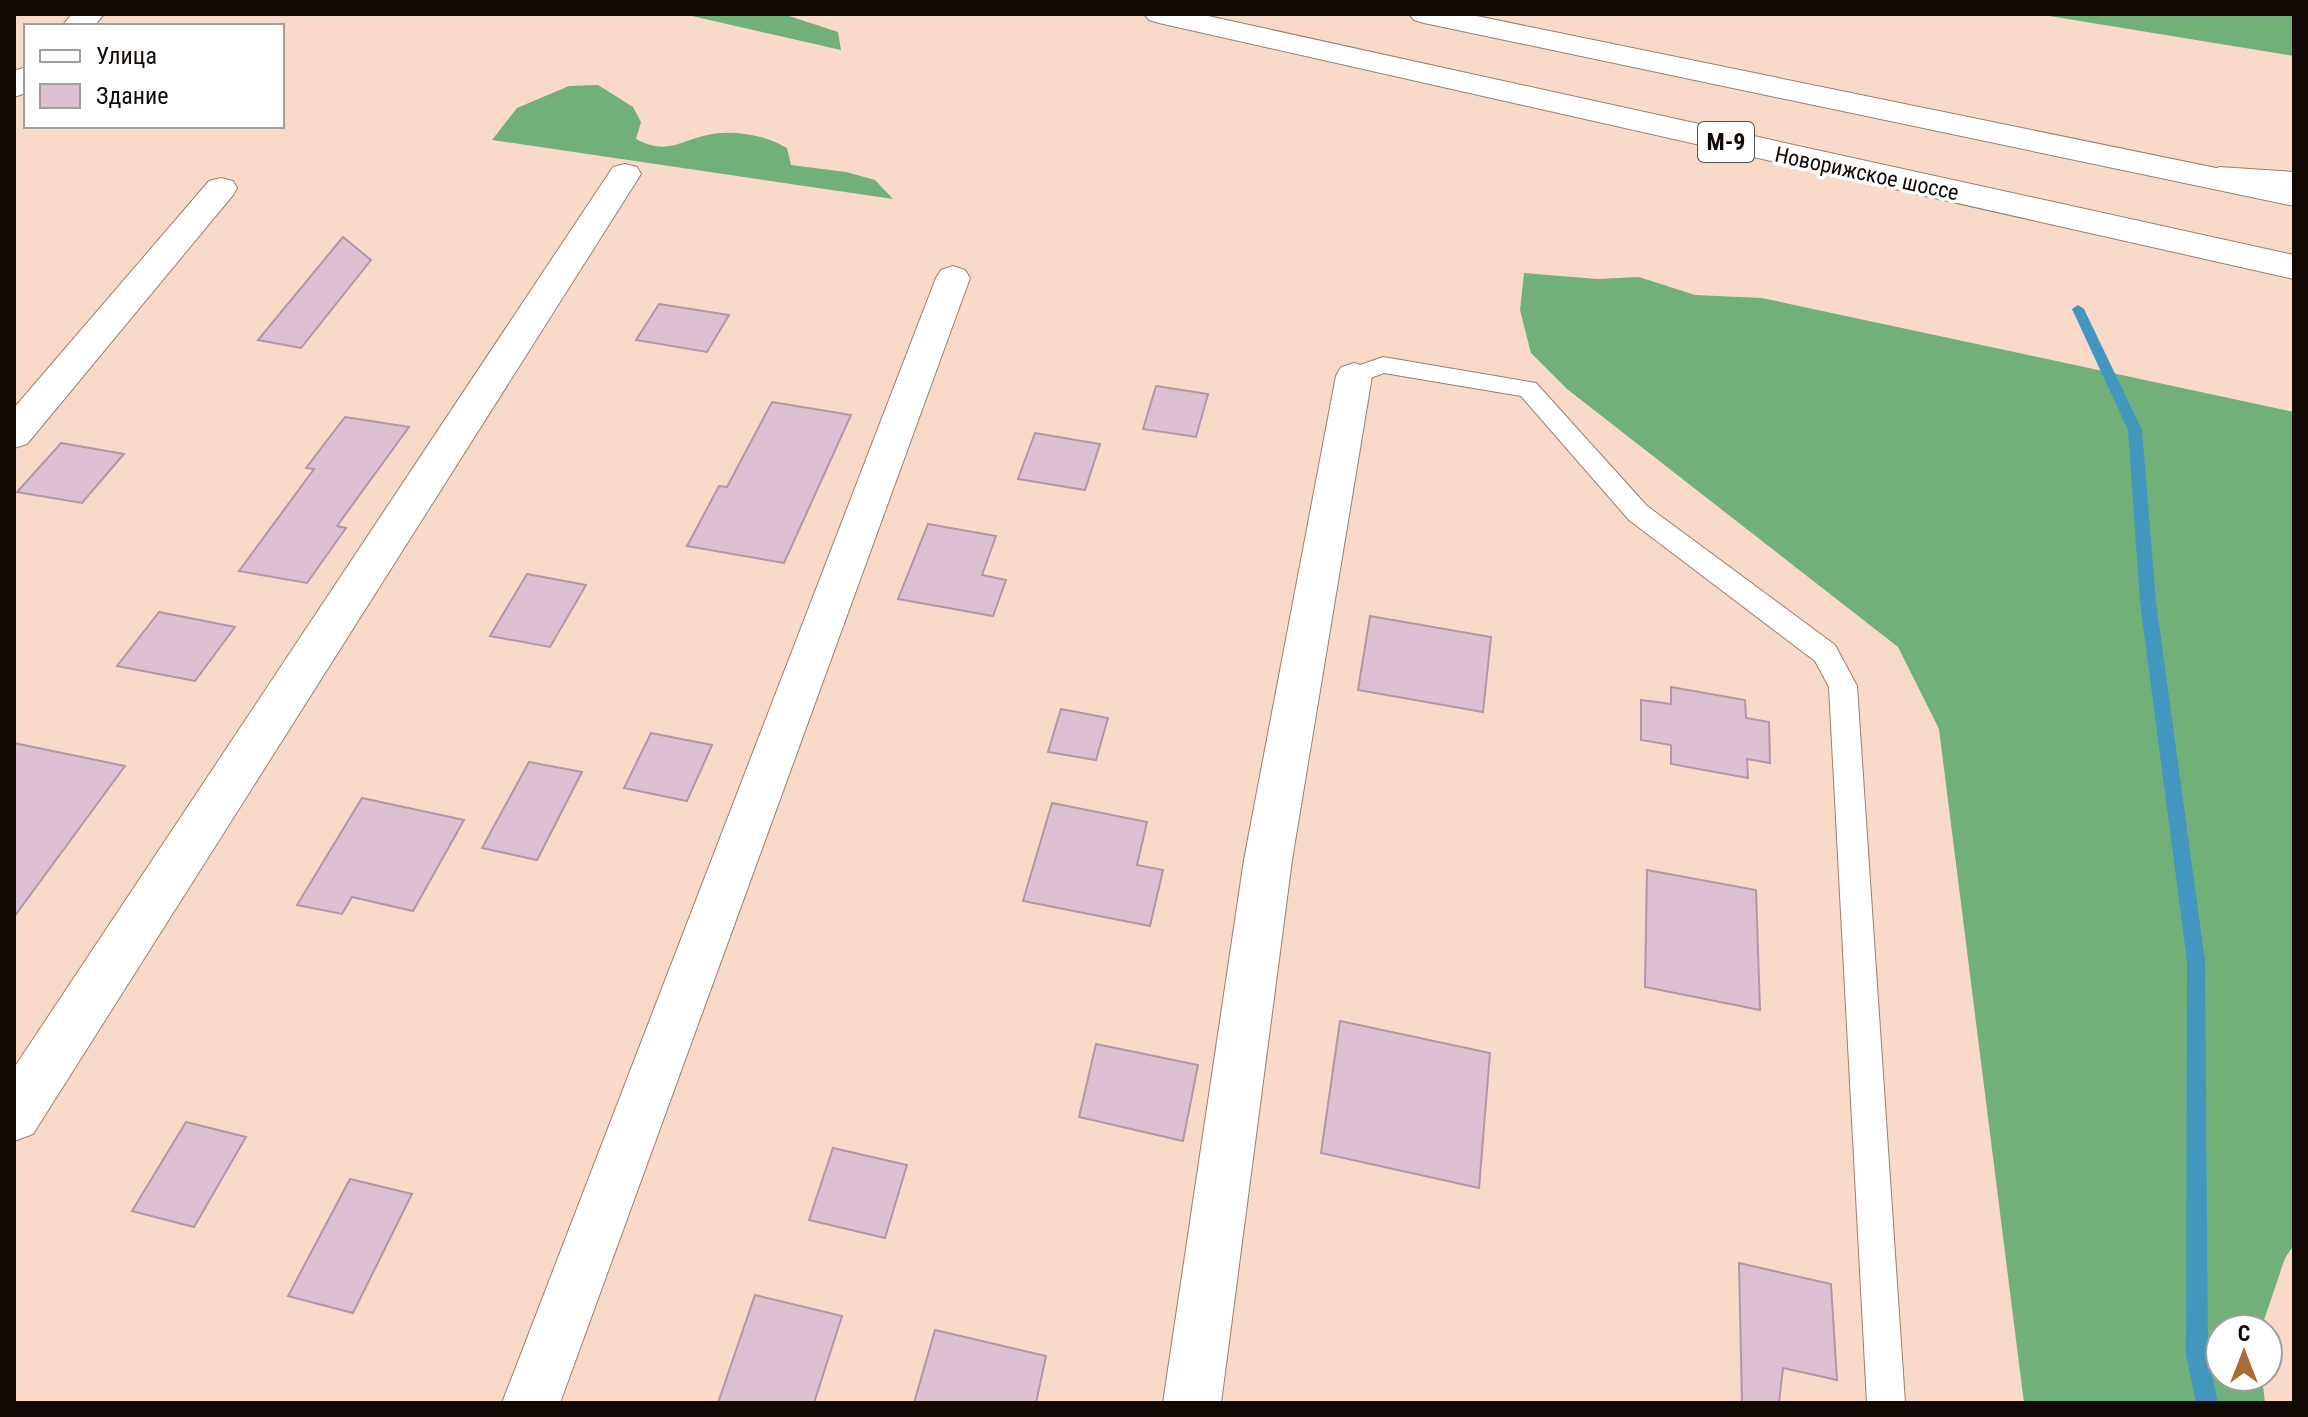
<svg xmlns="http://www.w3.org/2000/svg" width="2308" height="1417" font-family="'Roboto Condensed',sans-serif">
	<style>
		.forest { fill: #72b07a }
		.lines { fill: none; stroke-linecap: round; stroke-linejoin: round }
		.stream { fill: #4396be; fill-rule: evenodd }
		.building { fill: #ddbfd2; stroke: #b295a7; stroke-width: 2 }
		.service-casing { stroke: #9a7e6d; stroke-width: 2 }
		.minor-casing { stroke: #9a7e6d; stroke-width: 2 }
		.motorway-casing { stroke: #9a7e6d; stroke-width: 2 }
		.service { fill: #fff; fill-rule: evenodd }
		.minor { fill: #fff; fill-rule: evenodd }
		.motorway { fill: #fff; fill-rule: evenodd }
		.labels { text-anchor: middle; stroke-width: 7; stroke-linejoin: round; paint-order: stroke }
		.far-street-label { font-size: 22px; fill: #120904; stroke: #fff }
		.shield { fill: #fff; stroke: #59534f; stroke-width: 2 }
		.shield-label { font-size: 24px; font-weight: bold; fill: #120904 }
	</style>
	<rect width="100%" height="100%" fill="#f9dac8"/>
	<path class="forest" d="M683,14H783L838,32L841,50Z
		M2037,14H2294V56Z
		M598,85L633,107L641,122L636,139C667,155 677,142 707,135C732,129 765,135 787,148L791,165L846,172L875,180L893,199L492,140L517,108L569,86Z
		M1524,273L1597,279L1639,277L1695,295L1762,298L2294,412V1245L2285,1258L2261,1329H2220V1377H2262L2265,1403H2024L1939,729L1898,647L1567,389L1531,353L1520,310Z"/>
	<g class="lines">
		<path class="stream" d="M2078,305L2084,309L2142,430L2156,602L2205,961L2208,1355L2218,1403H2196L2186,1355L2187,961L2140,602L2128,430L2072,309Z"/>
	</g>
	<path class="building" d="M343,237L371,260L301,348L258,340Z
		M659,304L729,315L707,352L636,340Z
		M1156,386L1208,394L1196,437L1143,429Z
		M772,402L851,415L784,563L687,546L719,486L727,487Z
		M345,417L409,427L337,526L346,528L307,583L239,571L314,469L306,468Z
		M1035,433L1100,444L1085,490L1018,479Z
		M61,443L124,454L82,503L17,492Z
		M928,524L996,536L982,575L1006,580L993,616L898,599Z
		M527,574L586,585L550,647L490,636Z
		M159,612L235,627L195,681L117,666Z
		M1370,616L1491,637L1483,712L1358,690Z
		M1671,687L1745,700L1746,718L1769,722L1770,763L1747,759L1748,778L1671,764V745L1641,740V700L1671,704Z
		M1061,709L1108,718L1096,760L1048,752Z
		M651,733L712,745L687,801L624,788Z
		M14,743L125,766L14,917Z
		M529,762L582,772L537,860L482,848Z
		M362,798L464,820L413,911L352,897L342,914L297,905Z
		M1052,803L1147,822L1137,865L1163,870L1150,926L1023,901Z
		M1647,870L1756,890L1760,1010L1645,987Z
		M1340,1021L1490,1053L1479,1188L1321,1153Z
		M1096,1044L1198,1065L1183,1141L1079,1117Z
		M186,1122L246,1137L194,1227L132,1211Z
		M833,1148L907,1165L885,1238L809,1220Z
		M350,1179L412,1194L353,1313L288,1296Z
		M1739,1263L1831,1284L1837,1380L1783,1368L1779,1403H1742Z
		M755,1295L842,1316L814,1403H718Z
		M935,1330L1046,1356L1036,1403H914Z"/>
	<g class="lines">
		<g class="service-casing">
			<path id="service" d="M2219,167L2294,172V186L2212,179L2209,174Z
				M1383,357L1536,383L1647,506L1835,645L1857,686L1905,1403H1867L1829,687L1815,661L1629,520L1521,396L1384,373L1354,384L1346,382L1342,376L1346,370Z"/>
		</g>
		<g class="minor-casing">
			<path id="minor" d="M72,14H104L94,26H62Z
				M26,67V93L14,97V71Z
				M625,164L637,167L641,174L33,1134L14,1141V1068L613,167Z
				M221,178L233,181L237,188L233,195L27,444L14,448V408L209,181Z
				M953,266L965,270L970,278L560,1403H502L936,278L941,270Z
				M1354,363L1367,367L1372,376L1292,860L1221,1403H1163L1244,860L1336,376L1341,367Z"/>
		</g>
		<g class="motorway-casing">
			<path id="motorway" d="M1144,14H1199L2294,255V279L1159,23L1149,20Z
				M1409,14H1467L2294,184V206L1424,23L1414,20Z"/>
		</g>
		<use href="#service" class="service"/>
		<use href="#minor" class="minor"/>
		<use href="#motorway" class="motorway"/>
	</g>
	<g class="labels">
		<g class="far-street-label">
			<text transform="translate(1867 173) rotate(12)" y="8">Новорижское шоссе</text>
		</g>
		<rect class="shield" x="1698" y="122" width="56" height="40" rx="6"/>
		<g class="shield-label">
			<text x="1726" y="150">М-9</text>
		</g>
	</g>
	<rect width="2308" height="1417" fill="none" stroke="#120904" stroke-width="32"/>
	<rect x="24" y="24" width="260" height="104" fill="#ffffff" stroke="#a09d9b" stroke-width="2"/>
	<rect x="40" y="50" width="40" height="12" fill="#ffffff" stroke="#a09d9b" stroke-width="2"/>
	<text x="96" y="64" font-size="24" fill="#120904">Улица</text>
	<rect x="40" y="84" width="40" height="24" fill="#ddbfd2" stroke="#a09d9b" stroke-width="2"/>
	<text x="96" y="104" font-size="24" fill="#120904">Здание</text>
	<g transform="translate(2244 1353)"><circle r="38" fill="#ffffff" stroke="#a09d9b" stroke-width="2"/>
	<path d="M0-6L14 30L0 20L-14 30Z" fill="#ab6c33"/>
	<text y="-12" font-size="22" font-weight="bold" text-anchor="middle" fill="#120904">С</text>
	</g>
</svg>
